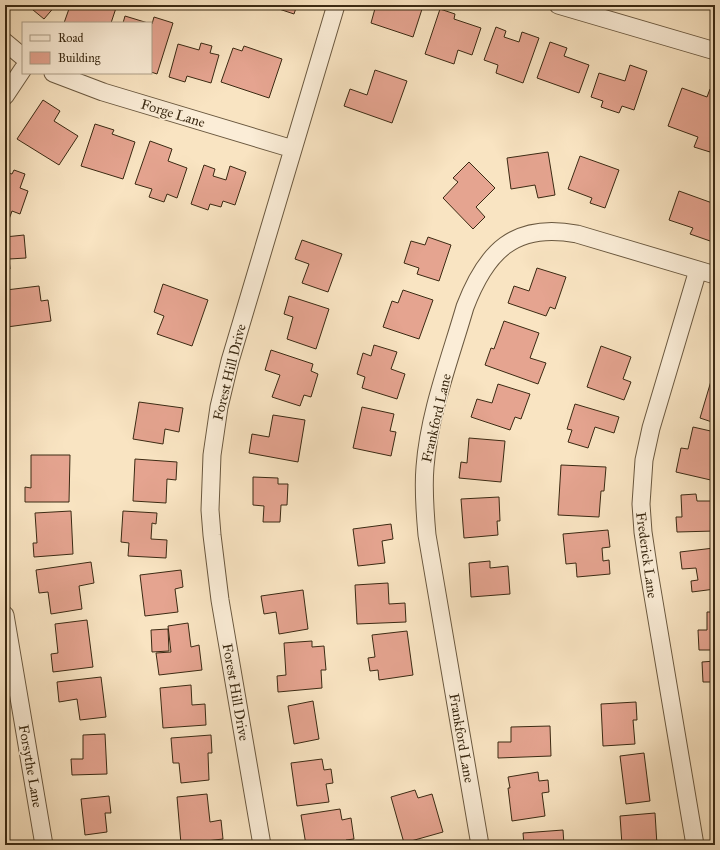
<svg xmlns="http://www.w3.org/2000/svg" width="720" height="850" font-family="'IM FELL Great Primer',serif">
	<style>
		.building { fill: #e5a490; stroke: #3b2a13 }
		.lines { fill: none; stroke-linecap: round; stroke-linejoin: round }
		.minor-casing { stroke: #6a583f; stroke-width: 19 }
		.minor { stroke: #fbedd7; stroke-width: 17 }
		.labels { text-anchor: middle; stroke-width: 3; stroke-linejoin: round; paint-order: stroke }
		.street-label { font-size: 14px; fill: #3b2a13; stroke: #fbedd7 }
	</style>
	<rect width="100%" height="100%" fill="#f9e4c2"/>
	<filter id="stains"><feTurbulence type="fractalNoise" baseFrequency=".005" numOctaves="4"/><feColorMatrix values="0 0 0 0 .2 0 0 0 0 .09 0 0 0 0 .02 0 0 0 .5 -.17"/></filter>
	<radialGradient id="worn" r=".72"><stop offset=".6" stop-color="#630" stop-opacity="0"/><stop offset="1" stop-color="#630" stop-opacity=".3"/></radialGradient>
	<path class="building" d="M27,5H56L44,19Z
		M82,5H117L111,23H64L70,6L80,9Z
		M267,5H297L294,14Z
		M376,5H419L423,6L413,37L371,23Z
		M440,9L455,14L454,19L481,28L472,55L458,50L454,64L425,54Z
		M125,16L148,23H123Z
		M154,17L173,23L157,74L151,72V24H152Z
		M496,27L506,31L504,37L519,42L522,32L539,38L523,83L496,73L498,65L484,60Z
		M550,42L567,48L564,56L589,65L579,93L537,78Z
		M201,43L212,46L210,53L219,55L211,83L187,76L185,82L169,77L178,44L199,50Z
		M244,46L282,59L269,98L221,82L233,48L242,51Z
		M630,65L647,71L634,110L622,106L619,113L601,107L603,101L591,97L599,73L625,81Z
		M375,70L407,81L392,123L344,106L350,89L367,95Z
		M682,88L707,97L710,89L715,91V139L710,152L694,147L698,137L668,126Z
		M43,100L60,111L54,121L78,136L59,165L17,139Z
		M95,124L114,130L112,134L135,142L123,179L81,166Z
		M150,141L172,149L168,161L187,168L177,198L167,194L164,202L149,197L152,189L135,184Z
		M548,152L555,195L538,198L535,185L511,189L507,158Z
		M580,156L619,170L605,208L590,203L592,198L568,189Z
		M469,162L495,188L476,207L485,217L473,229L443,198L458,182L453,178Z
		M204,165L215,169L213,176L226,180L230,166L246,172L235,205L223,201L221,207L210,204L208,210L191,204Z
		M14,170L25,174L20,188L28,191L20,214L12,211L8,222L5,221V172L12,174Z
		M679,191L715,204V235L713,242L690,234L693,228L669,220Z
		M5,232V237L24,235L26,258L9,259L10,269L5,270Z
		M428,237L451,245L439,281L417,274L419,268L404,263L411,241L425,245Z
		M302,240L342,254L328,292L302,283L309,264L295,259Z
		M537,268L566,277L555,309L550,307L546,316L508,303L514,286L529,291Z
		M163,284L208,300L192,346L157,334L164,316L154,312Z
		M39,286L41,301L48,300L51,321L7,327L5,314L9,313L6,290Z
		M403,290L433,300L419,339L383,327L392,301L398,303Z
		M289,296L329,309L316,349L287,339L293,317L284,314Z
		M504,321L539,333L530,358L546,363L538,384L485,365L491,348L494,349Z
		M374,345L397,352L391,369L405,374L397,399L362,388L365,377L357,374L363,353L371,356Z
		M601,346L631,357L623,379L631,382L624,400L587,387Z
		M271,350L313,364L311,371L318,374L311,397L304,395L300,406L272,397L280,375L265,370Z
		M714,371H715V423L700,418Z
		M498,384L530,394L521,419L515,417L510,430L471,417L477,399L492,403Z
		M139,402L183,408L179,432L165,429L163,444L133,439Z
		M575,404L619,417L614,433L595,427L588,448L568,442L572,430L567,429Z
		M362,407L394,414L390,431L396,432L391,456L353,448Z
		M273,415L305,420L298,462L249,453L252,434L269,437Z
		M693,427L715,432V481L676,472L681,448L688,449Z
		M469,438L505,441L501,482L459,478L461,462L467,463Z
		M31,455H70L69,502H25V487L31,488Z
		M135,459L177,462L176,480L167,479L166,503L133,501Z
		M561,465L606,467L604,491H601L599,517L558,515Z
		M253,477L278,478V484H288L287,505H281L280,522H263L264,506L253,505Z
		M696,494L697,501H715V531L677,532L676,517H682L681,495Z
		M499,497L500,521H497L498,535L464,538L461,499Z
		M71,511L73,554L34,557L33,543H37L35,513Z
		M123,511L157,513L156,524L152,523L151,539L167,540L166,558L128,556L129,543L121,542Z
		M391,524L393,539L382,541L385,563L358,566L353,529Z
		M608,530L610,547L602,548L603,561L609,560L610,574L577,577L576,563L566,564L563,534Z
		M714,548L715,589L692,592L691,581L698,580L696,568L682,569L680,552Z
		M490,561V568L508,566L510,594L471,597L469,563Z
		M91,562L94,583L79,586L82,609L51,614L48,592L39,593L36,570Z
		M181,570L183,587L175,589L178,612L145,616L140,575Z
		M388,583L389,604L405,603L406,622L357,624L355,585Z
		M303,590L308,629L279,634L276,612L264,614L261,596Z
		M707,612H715V650H699L698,630H707Z
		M87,620L93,667L53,672L51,654L58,653L55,624Z
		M188,623L191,647L199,645L202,670L159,675L156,653L171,652L168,626Z
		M168,629L169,651L152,652L151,630Z
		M407,631L413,675L379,680L378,670L370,671L368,658L375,657L372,635Z
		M312,641V647L324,646L326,670H321L322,688L278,692L277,676L286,675L284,643Z
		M715,661V703L714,682H703L702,662Z
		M101,677L106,717L80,720L77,699L59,702L57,682Z
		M191,685L192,705L205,704L206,725L163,728L160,688Z
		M313,701L319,739L294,744L288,706Z
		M636,702L637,720H633L635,744L603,746L601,704Z
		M550,726L551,756L498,758V742H511V727Z
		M105,734L107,774L72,775L71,759H83V735Z
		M211,735L212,753H208L209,780L181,783L179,763H173L171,738Z
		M644,753L650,801L626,804L620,756Z
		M322,759L324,770L331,769L333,783L326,784L329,802L297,806L291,763Z
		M538,772L539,781L548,780L549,792L542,793L545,816L512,821L508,788H510L508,777Z
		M415,790L418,798L432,794L443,832L404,843L391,797Z
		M207,794L210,822L221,820L223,839L181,844L177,797Z
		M109,796L111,813H105L107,832L85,835L81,799Z
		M340,809L342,820L351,818L354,839L346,840V845H306L301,815Z
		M655,813L657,845H622L620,816Z
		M563,830L564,845H524L523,833Z"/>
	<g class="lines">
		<g class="minor-casing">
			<path id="minor" d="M558,5L715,51
				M5,42L23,57
				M53,73L103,92L293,149
				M5,96L23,69
				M5,615L44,845
				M262,845L220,600L212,535L210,510L212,455L219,407L230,361L336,5
				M480,845L427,535C425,513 423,490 425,467C429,413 450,359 465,307C486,252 514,222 577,234L715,275
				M695,845L649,572L643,532L641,504L644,460L651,428L698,270"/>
		</g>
		<use href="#minor" class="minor"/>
	</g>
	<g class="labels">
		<g class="street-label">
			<text transform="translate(173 113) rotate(17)" y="5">Forge Lane</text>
			<text transform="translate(229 372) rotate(-76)" y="5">Forest Hill Drive</text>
			<text transform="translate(436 418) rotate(-77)" y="5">Frankford Lane</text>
			<text transform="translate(647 555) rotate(82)" y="5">Frederick Lane</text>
			<text transform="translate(236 692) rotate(80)" y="5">Forest Hill Drive</text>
			<text transform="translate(462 738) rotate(80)" y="5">Frankford Lane</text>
			<text transform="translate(31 766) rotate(80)" y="5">Forsythe Lane</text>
		</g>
	</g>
	<rect width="720" height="850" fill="none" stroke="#f9e4c2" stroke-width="20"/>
	<rect x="6" y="6" width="708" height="838" fill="none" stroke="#3b2a13" stroke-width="2"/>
	<rect x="10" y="10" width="700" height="830" fill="none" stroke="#3b2a13"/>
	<rect x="22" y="22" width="130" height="52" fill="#fbedd7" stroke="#ae9f89"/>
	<rect x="30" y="35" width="20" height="6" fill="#fbedd7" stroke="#ae9f89"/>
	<text x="58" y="42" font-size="12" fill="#3b2a13">Road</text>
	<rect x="30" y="52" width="20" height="12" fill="#e5a490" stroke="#ae9f89"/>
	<text x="58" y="62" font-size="12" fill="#3b2a13">Building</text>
	<rect width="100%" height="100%" filter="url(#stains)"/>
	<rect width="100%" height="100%" fill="url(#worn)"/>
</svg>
